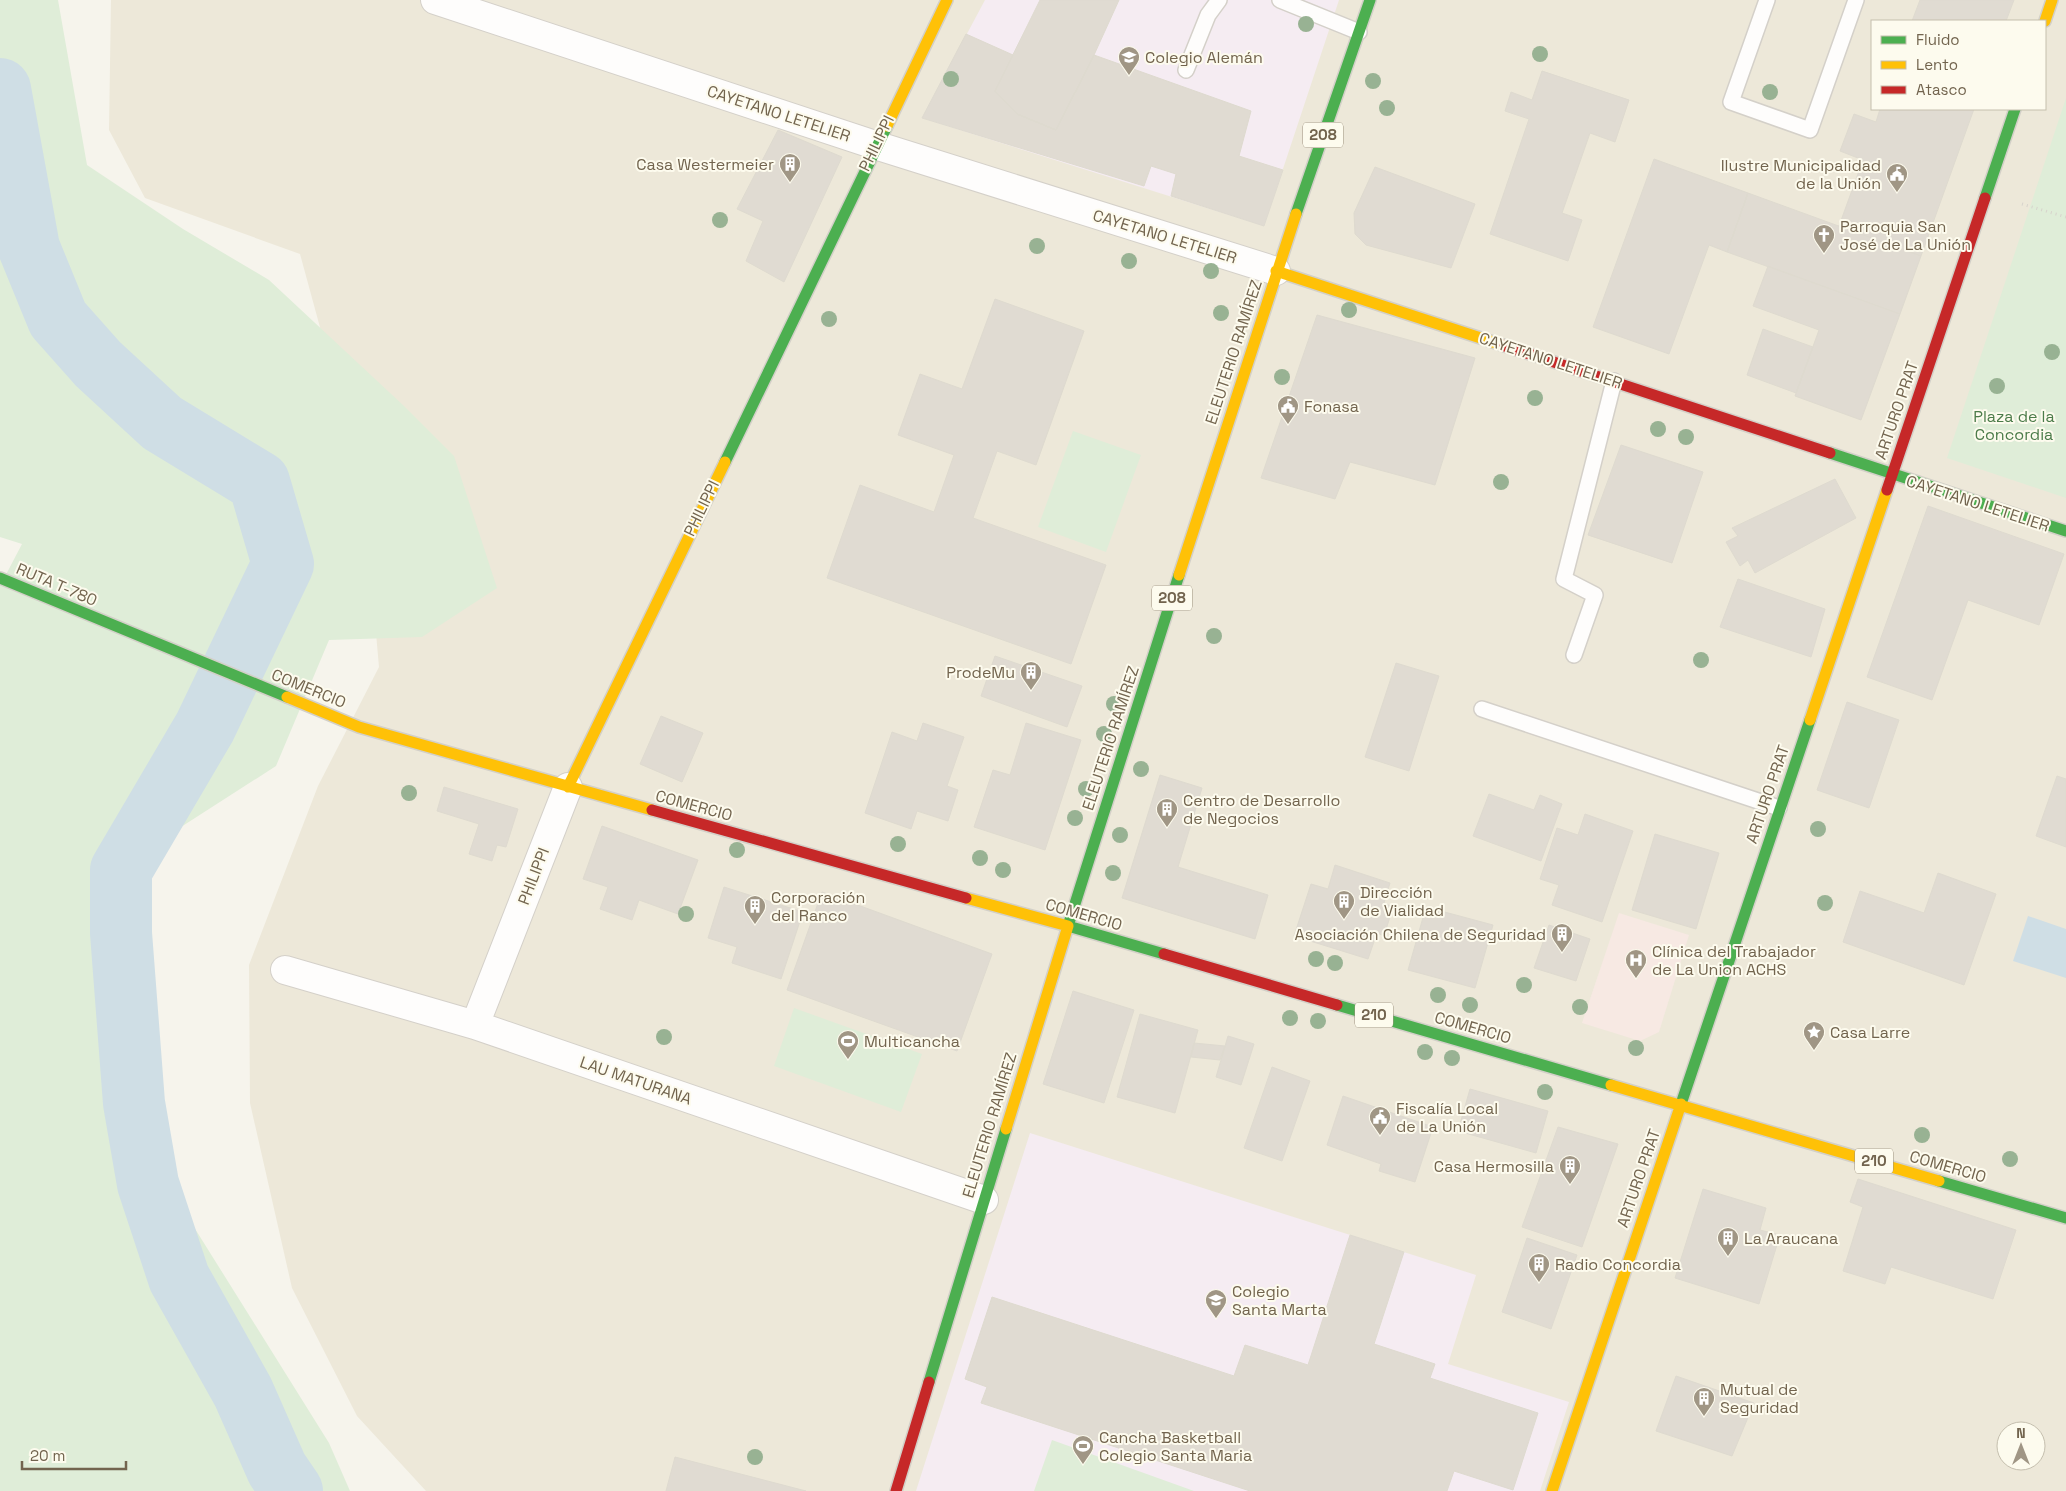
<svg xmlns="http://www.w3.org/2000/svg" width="2066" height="1491" font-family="'Space Grotesk',sans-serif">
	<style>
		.residential { fill: #ede8d9; fill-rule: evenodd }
		.education { fill: #f5ecf2 }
		.medical { fill: #f7e9e3 }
		.green { fill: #dfedd8 }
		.water { fill: #cfdee5 }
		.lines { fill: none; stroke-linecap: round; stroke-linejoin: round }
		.river { stroke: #cfdee5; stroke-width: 62 }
		.building { fill: #e0dbd2; stroke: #dedacf }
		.lane-casing { stroke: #d4d0c9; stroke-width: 18 }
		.street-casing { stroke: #d4d0c9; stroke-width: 30 }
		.fast-casing { stroke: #d3d0c8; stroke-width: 14 }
		.slow-casing { stroke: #d3d0c8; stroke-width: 14 }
		.jam-casing { stroke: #d3d0c8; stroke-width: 14 }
		.path { stroke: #d7d3cc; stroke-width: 3; stroke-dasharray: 1 4; stroke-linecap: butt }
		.lane { stroke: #fefdfc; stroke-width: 15 }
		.street { stroke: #fefdfc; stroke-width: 28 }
		.fast { stroke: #4caf50; stroke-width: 11 }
		.slow { stroke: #ffc107; stroke-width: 11 }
		.jam { stroke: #c62828; stroke-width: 11 }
		.tree { fill: #98b293 }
		.labels { text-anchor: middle; stroke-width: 4; stroke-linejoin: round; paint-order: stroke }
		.shield { fill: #fdfbee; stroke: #9c917e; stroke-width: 1 }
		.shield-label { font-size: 15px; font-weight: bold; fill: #72644e }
		.poi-label { font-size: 16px; fill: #72644e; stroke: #fdfbee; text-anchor: start }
		.street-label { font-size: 16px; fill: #72644e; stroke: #fdfbee }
		.park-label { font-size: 16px; fill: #4c7c4a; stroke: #fdfbee }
	</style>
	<rect width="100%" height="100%" fill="#f6f4ec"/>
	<path class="residential" d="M111,0H2066V1491H426L357,1416L292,1288L250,1103L249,965L318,786L379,667L363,485L300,254L145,198L109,130ZM1872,21H2045V109H1872ZM2006,1431H2036V1461H2006Z"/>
	<path class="education" d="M985,0H1339L1264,226L922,118Z
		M1030,1133L1476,1275L1448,1364L1569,1402L1540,1491H916Z"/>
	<path class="medical" d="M1619,913L1689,935L1659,1032L1640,1041L1582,1023Z"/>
	<path class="green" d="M0,0H58L87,165L183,229L269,280L404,406L454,456L497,588L422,637L329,640L276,766L153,845L140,981L182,1208L329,1443L350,1491H0V586L22,544L0,537Z
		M2066,98V498L1947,458Z
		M1073,431L1141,455L1106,552L1038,527Z
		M794,1008L922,1054L901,1112L774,1066Z
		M1052,1440L1194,1491H1034Z"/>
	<path class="water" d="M2028,916L2066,929V978L2013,961Z"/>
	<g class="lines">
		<path class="river" d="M0,89L29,248L58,319L98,364L162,423L259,482L283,564L205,727L121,870V933L134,1103L148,1184L179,1278L243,1392L277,1469L292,1491"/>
	</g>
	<path class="building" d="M1040,0H1119L1094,55L1056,130L1017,114L995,91Z
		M1920,0H2014L2006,21H1912Z
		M966,34L1013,55L995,91L1017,114L1056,130L1094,55L1251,111L1239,156L1283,170L1264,226L1171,196L1176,174L1151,166L1144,186L922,118Z
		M1542,71L1629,100L1615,142L1590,133L1562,213L1582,220L1568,261L1490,234L1529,119L1505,111L1511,92L1532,100Z
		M1880,109H1974L1921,256L1839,226L1863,160L1840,151L1854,114L1876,122Z
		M778,130L842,157L784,282L746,261L763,221L737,209Z
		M1654,159L1748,193L1727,252L1709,245L1669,354L1593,327Z
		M1375,167L1475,204L1451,268L1366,245L1355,234L1354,213Z
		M1748,193L1921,256L1900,314L1727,252Z
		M1768,266L1900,314L1861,420L1795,396L1819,330L1753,306Z
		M995,299L1084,331L1036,465L997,451L973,518L1106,565L1071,664L827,578L860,485L934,512L954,455L898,435L920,374L962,389Z
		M1317,315L1475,358L1435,485L1350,462L1335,499L1261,478Z
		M1763,329L1813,347L1796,393L1747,375Z
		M1621,445L1703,472L1672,563L1588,535Z
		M1835,479L1856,518L1755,573L1748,560L1740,566L1726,542L1738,536L1732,528Z
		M1928,506L2064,554L2039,625L1968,600L1932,700L1867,677Z
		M1738,579L1825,609L1811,657L1720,627Z
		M995,656L1082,686L1067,727L981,696Z
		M1396,663L1439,676L1409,771L1365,757Z
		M1847,702L1899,720L1869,808L1817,790Z
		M661,716L703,733L682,782L640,764Z
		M923,723L964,737L947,786L958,790L948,821L917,811L911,829L865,813L892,732L917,741Z
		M1026,723L1081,740L1045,850L974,827L993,770L1010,775Z
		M1160,775L1202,788L1178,867L1268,895L1255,939L1122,898Z
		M2057,776L2066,779V847L2036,836Z
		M444,787L518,809L506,847L497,845L492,861L469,854L479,824L437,811Z
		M1489,794L1534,810L1540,795L1562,804L1541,861L1473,836Z
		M1585,814L1633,831L1602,922L1552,905L1559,885L1540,879L1557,828L1578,835Z
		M602,826L698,860L678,914L639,900L632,920L600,909L608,887L583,879Z
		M1655,834L1719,853L1696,929L1632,910Z
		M1335,865L1390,883L1384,903L1393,907L1384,936L1377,933L1368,959L1294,936L1311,884L1328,889Z
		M1938,873L1996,894L1964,985L1843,942L1860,891L1924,913Z
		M724,887L803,912L781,979L732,963L737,947L708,938Z
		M822,892L992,954L957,1051L787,990Z
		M1426,907L1493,925L1475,988L1408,970Z
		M1549,925L1590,939L1576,981L1534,968Z
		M1073,991L1134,1010L1104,1103L1043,1084Z
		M1140,1014L1198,1030L1175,1113L1117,1097Z
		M1228,1036L1254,1044L1241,1085L1216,1077Z
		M1194,1043L1225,1046L1220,1060L1191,1057Z
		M1272,1067L1310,1081L1282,1161L1244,1148Z
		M1470,1089L1548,1111L1536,1153L1458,1131Z
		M1343,1096L1433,1127L1415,1182L1379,1171L1381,1164L1327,1145Z
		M1558,1127L1618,1144L1582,1247L1522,1227Z
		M1858,1179L2016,1230L1993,1299L1891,1267L1885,1284L1843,1271L1863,1207L1850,1202Z
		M1703,1189L1766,1208L1760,1230L1780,1235L1759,1304L1675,1278Z
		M1350,1235L1404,1252L1374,1344L1435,1364L1430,1378L1538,1413L1513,1490L1454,1471L1447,1491H1250L981,1403L987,1387L965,1379L992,1297L1234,1376L1245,1345L1308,1365Z
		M1527,1238L1577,1255L1551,1329L1502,1312Z
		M1676,1376L1754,1403L1732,1456L1656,1431Z
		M675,1457L806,1491H666Z"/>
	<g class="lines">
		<g class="lane-casing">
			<path id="lane" d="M1280,0L1359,32
				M1767,0L1731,102L1810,130L1856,0
				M1186,70L1208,15L1219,0
				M1574,655L1595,595L1564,579L1614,381
				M1482,709L1779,808"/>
		</g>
		<g class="street-casing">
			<path id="street" d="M435,0L875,145L1276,271
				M285,970L475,1025L984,1200
				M475,1025L568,787"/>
		</g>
		<g class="fast-casing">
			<path id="fast" d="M1985,198L2015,109
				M1296,214L1370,0
				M1830,453L2066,531
				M725,462L887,126
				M0,578L287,697
				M1164,954L1068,926L1179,575
				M1337,1005L1611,1085
				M1681,1104L1810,720
				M1939,1181L2066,1218
				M929,1382L1006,1129"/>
		</g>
		<g class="slow-casing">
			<path id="slow" d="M2045,21L2052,0
				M887,126L947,0
				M1276,271L1502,345
				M1179,575L1296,214
				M287,697L359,727L652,810
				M1810,720L1887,490
				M568,787L725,462
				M966,898L1068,926L1006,1129
				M1611,1085L1939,1181
				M1552,1491L1681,1104"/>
		</g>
		<g class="jam-casing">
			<path id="jam" d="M1502,345L1830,453
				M1887,490L1985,198
				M652,810L966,898
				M1164,954L1337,1005
				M896,1491L929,1382"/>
		</g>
		<path class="path" d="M2022,204L2066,217"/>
		<use href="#lane" class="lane"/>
		<use href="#street" class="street"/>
		<use href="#fast" class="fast"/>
		<use href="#slow" class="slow"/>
		<use href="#jam" class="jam"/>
	</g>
	<g class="tree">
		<circle cx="1306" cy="24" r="8"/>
		<circle cx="1540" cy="54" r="8"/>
		<circle cx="951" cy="79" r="8"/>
		<circle cx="1373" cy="81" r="8"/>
		<circle cx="1770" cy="92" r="8"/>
		<circle cx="1387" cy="108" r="8"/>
		<circle cx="720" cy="220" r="8"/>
		<circle cx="1037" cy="246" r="8"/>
		<circle cx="1129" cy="261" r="8"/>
		<circle cx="1211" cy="271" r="8"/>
		<circle cx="1349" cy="310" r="8"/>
		<circle cx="1221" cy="313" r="8"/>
		<circle cx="829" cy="319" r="8"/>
		<circle cx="2052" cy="352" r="8"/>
		<circle cx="1282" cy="377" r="8"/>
		<circle cx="1997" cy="386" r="8"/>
		<circle cx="1535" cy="398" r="8"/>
		<circle cx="1658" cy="429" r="8"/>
		<circle cx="1686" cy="437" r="8"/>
		<circle cx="1501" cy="482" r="8"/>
		<circle cx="1214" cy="636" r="8"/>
		<circle cx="1701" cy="660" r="8"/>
		<circle cx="1114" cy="704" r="8"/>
		<circle cx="1104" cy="734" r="8"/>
		<circle cx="1141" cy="769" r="8"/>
		<circle cx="1086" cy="789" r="8"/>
		<circle cx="409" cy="793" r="8"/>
		<circle cx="1075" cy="818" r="8"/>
		<circle cx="1818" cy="829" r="8"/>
		<circle cx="1120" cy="835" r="8"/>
		<circle cx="898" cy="844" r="8"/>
		<circle cx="737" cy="850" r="8"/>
		<circle cx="980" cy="858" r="8"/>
		<circle cx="1003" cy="870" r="8"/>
		<circle cx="1113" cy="873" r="8"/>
		<circle cx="1825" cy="903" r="8"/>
		<circle cx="686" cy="914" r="8"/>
		<circle cx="1316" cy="959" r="8"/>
		<circle cx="1335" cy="963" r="8"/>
		<circle cx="1524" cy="985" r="8"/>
		<circle cx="1438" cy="995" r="8"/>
		<circle cx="1470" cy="1005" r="8"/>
		<circle cx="1580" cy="1007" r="8"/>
		<circle cx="1290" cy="1018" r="8"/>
		<circle cx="1318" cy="1021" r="8"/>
		<circle cx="664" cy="1037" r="8"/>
		<circle cx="1636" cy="1048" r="8"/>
		<circle cx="1425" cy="1052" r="8"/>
		<circle cx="1452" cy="1058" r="8"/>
		<circle cx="1545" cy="1092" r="8"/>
		<circle cx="1922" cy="1135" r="8"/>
		<circle cx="2010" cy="1159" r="8"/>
		<circle cx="755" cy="1457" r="8"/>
	</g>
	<defs>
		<g id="school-pin" transform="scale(1.125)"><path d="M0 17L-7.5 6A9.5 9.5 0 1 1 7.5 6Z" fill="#a09685" stroke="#fdfbee"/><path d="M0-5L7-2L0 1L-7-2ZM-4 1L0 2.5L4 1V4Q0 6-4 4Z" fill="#fff"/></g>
		<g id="building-pin" transform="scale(1.125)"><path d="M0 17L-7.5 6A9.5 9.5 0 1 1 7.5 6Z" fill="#a09685" stroke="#fdfbee"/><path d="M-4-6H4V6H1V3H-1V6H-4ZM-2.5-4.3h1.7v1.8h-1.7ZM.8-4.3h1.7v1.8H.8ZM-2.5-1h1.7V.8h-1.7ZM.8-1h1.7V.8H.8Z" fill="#fff"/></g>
		<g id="civic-pin" transform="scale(1.125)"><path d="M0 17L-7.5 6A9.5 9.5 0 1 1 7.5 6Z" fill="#a09685" stroke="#fdfbee"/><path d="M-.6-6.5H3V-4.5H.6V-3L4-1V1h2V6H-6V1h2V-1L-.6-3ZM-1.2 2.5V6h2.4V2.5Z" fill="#fff"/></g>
		<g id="church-pin" transform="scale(1.125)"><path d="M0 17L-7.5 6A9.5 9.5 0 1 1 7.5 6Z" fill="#a09685" stroke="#fdfbee"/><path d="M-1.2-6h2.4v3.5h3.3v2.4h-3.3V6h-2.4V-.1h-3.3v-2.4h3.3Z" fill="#fff"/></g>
		<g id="hospital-pin" transform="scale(1.125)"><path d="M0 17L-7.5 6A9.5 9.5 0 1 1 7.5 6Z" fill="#a09685" stroke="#fdfbee"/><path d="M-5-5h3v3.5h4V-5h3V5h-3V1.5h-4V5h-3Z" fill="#fff"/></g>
		<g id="sight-pin" transform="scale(1.125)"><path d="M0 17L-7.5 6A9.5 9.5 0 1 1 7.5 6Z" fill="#a09685" stroke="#fdfbee"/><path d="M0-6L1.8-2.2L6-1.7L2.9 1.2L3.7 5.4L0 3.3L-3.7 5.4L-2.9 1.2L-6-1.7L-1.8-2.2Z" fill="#fff"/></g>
		<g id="stadium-pin" transform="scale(1.125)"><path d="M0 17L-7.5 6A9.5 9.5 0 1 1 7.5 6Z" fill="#a09685" stroke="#fdfbee"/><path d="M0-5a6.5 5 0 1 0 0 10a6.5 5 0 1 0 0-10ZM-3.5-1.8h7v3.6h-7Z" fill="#fff"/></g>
	</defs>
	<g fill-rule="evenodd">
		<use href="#school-pin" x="1129" y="57"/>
		<use href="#building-pin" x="790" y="164"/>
		<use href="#civic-pin" x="1897" y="174"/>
		<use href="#church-pin" x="1824" y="235"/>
		<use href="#civic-pin" x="1288" y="406"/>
		<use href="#building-pin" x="1031" y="672"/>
		<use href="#building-pin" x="1167" y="809"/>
		<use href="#building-pin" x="1344" y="901"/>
		<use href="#building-pin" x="755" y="906"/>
		<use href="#building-pin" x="1562" y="934"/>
		<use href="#hospital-pin" x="1636" y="960"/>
		<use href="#sight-pin" x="1814" y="1032"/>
		<use href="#stadium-pin" x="848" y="1041"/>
		<use href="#civic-pin" x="1380" y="1117"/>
		<use href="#building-pin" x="1570" y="1166"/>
		<use href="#building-pin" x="1728" y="1238"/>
		<use href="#building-pin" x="1539" y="1264"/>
		<use href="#school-pin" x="1216" y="1300"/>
		<use href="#building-pin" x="1704" y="1398"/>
		<use href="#stadium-pin" x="1083" y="1446"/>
	</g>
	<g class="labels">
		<g class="shield">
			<rect x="1303" y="122.5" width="40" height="25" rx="4"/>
			<rect x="1152" y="585.5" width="40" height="25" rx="4"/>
			<rect x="1355" y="1002.5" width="38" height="25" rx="4"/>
			<rect x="1855" y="1148.5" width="38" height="25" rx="4"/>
		</g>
		<g class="shield-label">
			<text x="1323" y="140">208</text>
			<text x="1172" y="603">208</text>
			<text x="1374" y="1020">210</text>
			<text x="1874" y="1166">210</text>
		</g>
		<g class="poi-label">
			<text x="1145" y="63">Colegio Alemán</text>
			<text x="774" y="170" text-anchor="end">Casa Westermeier</text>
			<text x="1881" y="171" text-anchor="end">Ilustre Municipalidad<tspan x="1881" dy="18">de la Unión</tspan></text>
			<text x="1840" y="232">Parroquia San<tspan x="1840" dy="18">José de La Unión</tspan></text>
			<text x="1304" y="412">Fonasa</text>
			<text x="1015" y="678" text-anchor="end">ProdeMu</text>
			<text x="1183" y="806">Centro de Desarrollo<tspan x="1183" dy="18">de Negocios</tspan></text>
			<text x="1360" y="898">Dirección<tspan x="1360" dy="18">de Vialidad</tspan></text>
			<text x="771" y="903">Corporación<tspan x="771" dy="18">del Ranco</tspan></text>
			<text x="1546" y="940" text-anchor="end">Asociación Chilena de Seguridad</text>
			<text x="1652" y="957">Clínica del Trabajador<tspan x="1652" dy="18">de La Union ACHS</tspan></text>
			<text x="1830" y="1038">Casa Larre</text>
			<text x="864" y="1047">Multicancha</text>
			<text x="1396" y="1114">Fiscalía Local<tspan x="1396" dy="18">de La Unión</tspan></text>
			<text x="1554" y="1172" text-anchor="end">Casa Hermosilla</text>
			<text x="1744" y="1244">La Araucana</text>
			<text x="1555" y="1270">Radio Concordia</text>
			<text x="1232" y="1297">Colegio<tspan x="1232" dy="18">Santa Marta</tspan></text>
			<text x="1720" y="1395">Mutual de<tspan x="1720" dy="18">Seguridad</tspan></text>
			<text x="1099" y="1443">Cancha Basketball<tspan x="1099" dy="18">Colegio Santa Maria</tspan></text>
		</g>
		<g class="street-label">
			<text transform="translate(779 113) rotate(18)" y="6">CAYETANO LETELIER</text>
			<text transform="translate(876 143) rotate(-64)" y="6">PHILIPPI</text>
			<text transform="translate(1165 236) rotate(17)" y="6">CAYETANO LETELIER</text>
			<text transform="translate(1233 352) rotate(-72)" y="6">ELEUTERIO RAMÍREZ</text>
			<text transform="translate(1551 360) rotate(18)" y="6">CAYETANO LETELIER</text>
			<text transform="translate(1896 410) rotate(-71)" y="6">ARTURO PRAT</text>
			<text transform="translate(1978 503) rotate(18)" y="6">CAYETANO LETELIER</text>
			<text transform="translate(701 508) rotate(-64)" y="6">PHILIPPI</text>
			<text transform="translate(57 584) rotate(23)" y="6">RUTA T-780</text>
			<text transform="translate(309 688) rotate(22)" y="6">COMERCIO</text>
			<text transform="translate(1110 738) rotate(-72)" y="6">ELEUTERIO RAMÍREZ</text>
			<text transform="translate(1767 794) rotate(-71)" y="6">ARTURO PRAT</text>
			<text transform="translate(694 805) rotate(15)" y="6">COMERCIO</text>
			<text transform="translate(533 876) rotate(-69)" y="6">PHILIPPI</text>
			<text transform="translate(1084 914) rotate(16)" y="6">COMERCIO</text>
			<text transform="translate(1473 1027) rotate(16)" y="6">COMERCIO</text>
			<text transform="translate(636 1080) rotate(19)" y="6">LAU MATURANA</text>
			<text transform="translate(989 1125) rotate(-73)" y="6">ELEUTERIO RAMÍREZ</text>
			<text transform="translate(1948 1166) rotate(16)" y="6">COMERCIO</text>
			<text transform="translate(1638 1178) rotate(-71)" y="6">ARTURO PRAT</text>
		</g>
		<g class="park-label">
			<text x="2014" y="422">Plaza de la<tspan x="2014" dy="18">Concordia</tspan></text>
		</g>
	</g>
	<rect x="1871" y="20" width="175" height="90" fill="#fdfbee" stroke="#c5bfae"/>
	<rect x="1881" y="36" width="25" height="8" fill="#4caf50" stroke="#c5bfae"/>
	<text x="1916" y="45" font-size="15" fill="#72644e">Fluido</text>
	<rect x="1881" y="61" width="25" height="8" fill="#ffc107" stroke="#c5bfae"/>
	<text x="1916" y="70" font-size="15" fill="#72644e">Lento</text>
	<rect x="1881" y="86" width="25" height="8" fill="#c62828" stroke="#c5bfae"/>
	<text x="1916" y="95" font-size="15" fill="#72644e">Atasco</text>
	<g transform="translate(2021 1446)"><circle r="24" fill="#fdfbee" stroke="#c5bfae"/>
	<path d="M0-4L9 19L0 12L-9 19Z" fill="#a09685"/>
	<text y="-8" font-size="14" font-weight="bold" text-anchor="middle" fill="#72644e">N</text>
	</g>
	<path d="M22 1461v8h104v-8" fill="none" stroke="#72644e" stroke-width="2.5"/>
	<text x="30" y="1461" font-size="15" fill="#72644e" stroke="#fdfbee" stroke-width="4" paint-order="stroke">20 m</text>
</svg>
